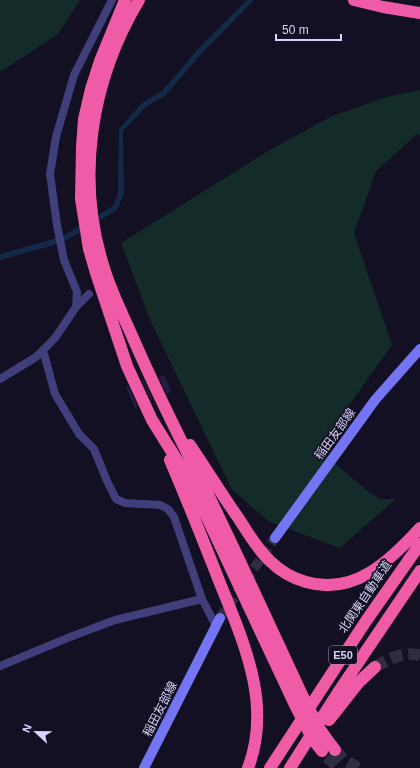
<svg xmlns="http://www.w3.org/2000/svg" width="420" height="768" font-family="Helvetica,'Noto Sans JP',sans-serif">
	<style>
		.green { fill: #132b29 }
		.water { fill: #142947 }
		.building { fill: #241e41 }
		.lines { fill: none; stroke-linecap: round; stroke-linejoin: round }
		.secondary-tunnel { stroke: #302d43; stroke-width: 10; stroke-dasharray: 10 5; stroke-linecap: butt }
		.highway-tunnel { stroke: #302d43; stroke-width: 12; stroke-dasharray: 12 6; stroke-linecap: butt }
		.street { stroke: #403f7c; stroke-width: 8 }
		.secondary { stroke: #7475f2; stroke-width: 10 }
		.highway { stroke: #f05ba7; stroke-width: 12 }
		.highway-bridge { stroke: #f05ba7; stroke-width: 12 }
		.labels { text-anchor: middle; stroke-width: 3.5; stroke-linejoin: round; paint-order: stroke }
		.shield { fill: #121022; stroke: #9d99ba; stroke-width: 1 }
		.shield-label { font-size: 11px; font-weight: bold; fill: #d8d4fb }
		.street-label { font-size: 12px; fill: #d8d4fb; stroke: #121022 }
	</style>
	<rect width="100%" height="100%" fill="#121022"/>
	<path class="green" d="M0,0H80L58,34L0,72Z
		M420,90V136L417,134L376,171L354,233L392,345L318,449L370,493L381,499H396L340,548L270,522L232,490L151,322L121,243L268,151L330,117L386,97Z"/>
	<path class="water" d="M247,0H254L202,53L166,95L146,107L123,131L124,194L117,210L67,240L51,246L0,260V254L50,240L64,235L113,206L118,192L119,129L142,103L163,90L198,49Z"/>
	<path class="building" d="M164,375L171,391L167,394L159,378Z
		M143,379L153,400H151L142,380Z
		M128,386L138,407L135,408L126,387Z"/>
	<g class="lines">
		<path class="secondary-tunnel" d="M220,618L275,538"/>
		<path class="highway-tunnel" d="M375,667C390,658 403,652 420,655
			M335,750L343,759L358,768
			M327,757L339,768"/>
		<path class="street" d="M76,307L77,292L64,260L57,225L50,174L56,137L74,75L112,0
			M43,350L55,394L79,434L94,449L107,481L116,499L125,503L160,505L168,509L174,517L202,599L216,626
			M0,379L36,357L55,338L76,307L89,294
			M0,666L70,637L115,620L202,599"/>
		<path class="secondary" d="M275,538L375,400L420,349
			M144,768L220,618"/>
		<path class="highway" d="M125,0L100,61L91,89L84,119L82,147L81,199L89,249L96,273L127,366L152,420L190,481L295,705
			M139,0C91,80 75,178 104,268C111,292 123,315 133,338C153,384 175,429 198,474C234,547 268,622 302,695
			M354,0L383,7L420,13
			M190,445C207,470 222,495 239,519C248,533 257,549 270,561C280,571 292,578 306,582C354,596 390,561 420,528
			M170,460C186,497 201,535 216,573C240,635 274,701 248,768
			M329,720L359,682L375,667
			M328,741L335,750
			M270,768L366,621L420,544
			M290,768L339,691L420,571"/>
		<path class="highway-bridge" d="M302,695L319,728L328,741
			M295,705L312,738L322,751"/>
	</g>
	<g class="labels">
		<rect class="shield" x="329" y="646" width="28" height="18" rx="3"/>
		<g class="shield-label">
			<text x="343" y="659">E50</text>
		</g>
		<g class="street-label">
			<text transform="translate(335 434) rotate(-54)" y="4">稲田友部線</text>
			<text transform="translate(365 597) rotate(-56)" y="4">北関東自動車道</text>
			<text transform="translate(160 709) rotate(-63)" y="4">稲田友部線</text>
		</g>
	</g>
	<g transform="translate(36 732) rotate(292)" stroke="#121022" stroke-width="3" paint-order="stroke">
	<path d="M0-3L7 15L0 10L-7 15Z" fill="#d8d4fb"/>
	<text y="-6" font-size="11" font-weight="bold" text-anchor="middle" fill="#d8d4fb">N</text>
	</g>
	<path d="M276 34v6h65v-6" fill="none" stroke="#d8d4fb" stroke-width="2"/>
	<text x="282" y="34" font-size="12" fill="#d8d4fb" stroke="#121022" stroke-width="3" paint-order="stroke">50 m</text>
</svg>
